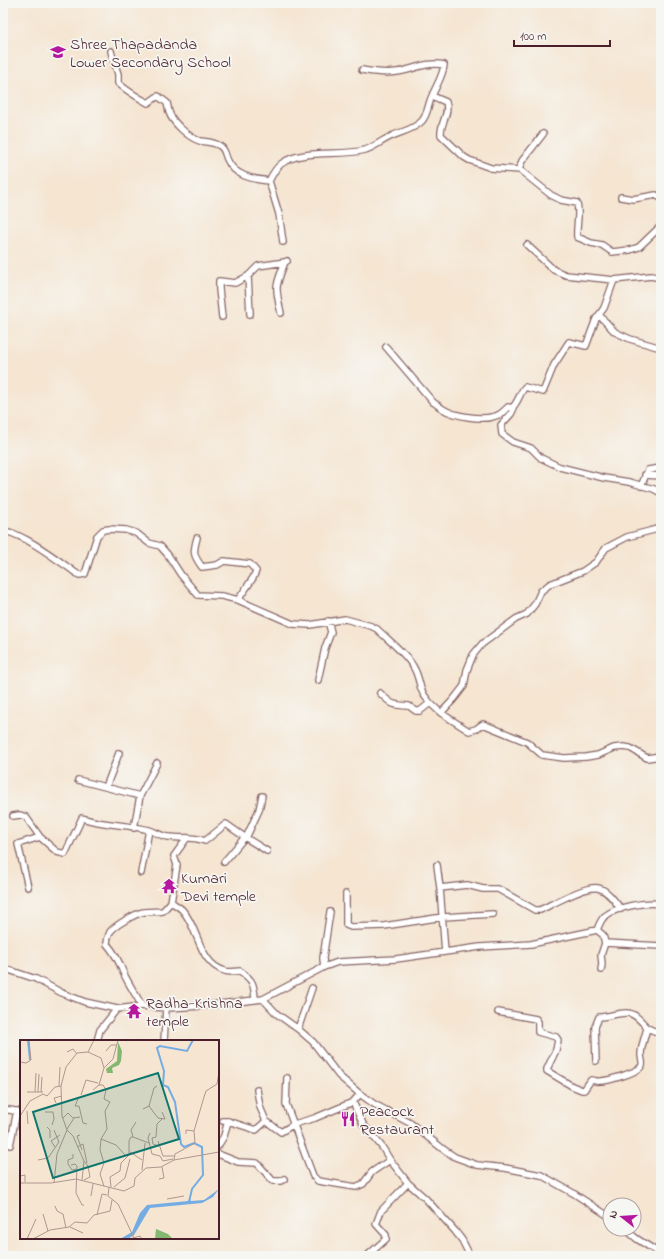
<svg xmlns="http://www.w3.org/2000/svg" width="664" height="1259" font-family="'Indie Flower',sans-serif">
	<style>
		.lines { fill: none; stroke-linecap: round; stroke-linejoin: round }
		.street-casing { stroke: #866465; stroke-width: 8 }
		.street { stroke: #fff; stroke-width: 5.5 }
		.labels { text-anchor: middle; stroke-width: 3.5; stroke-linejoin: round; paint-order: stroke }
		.poi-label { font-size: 16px; fill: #4a1f2b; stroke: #f6f6f2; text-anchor: start }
		.inset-river { fill: none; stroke: #74ace3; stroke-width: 2 }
		.inset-road { fill: none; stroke: #b1968f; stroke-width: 1 }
		.view { fill: #0f766e; fill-opacity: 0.15; stroke: #0f766e; stroke-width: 2 }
		.inset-edge { fill: none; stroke: #4a1f2b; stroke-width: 2 }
	</style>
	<rect width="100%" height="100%" fill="#f6f6f2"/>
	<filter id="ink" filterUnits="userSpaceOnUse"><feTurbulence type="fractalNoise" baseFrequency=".025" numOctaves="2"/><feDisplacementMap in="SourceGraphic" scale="8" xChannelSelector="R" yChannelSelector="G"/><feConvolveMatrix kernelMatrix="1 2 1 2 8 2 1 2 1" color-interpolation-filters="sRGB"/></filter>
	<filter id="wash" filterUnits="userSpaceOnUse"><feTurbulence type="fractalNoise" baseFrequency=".012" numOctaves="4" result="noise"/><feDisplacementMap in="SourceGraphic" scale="16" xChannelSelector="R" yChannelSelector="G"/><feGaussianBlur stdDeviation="0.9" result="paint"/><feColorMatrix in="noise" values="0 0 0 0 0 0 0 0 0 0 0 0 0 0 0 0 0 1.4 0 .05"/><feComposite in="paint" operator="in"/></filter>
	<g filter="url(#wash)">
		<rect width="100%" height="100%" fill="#f5e5d1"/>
	</g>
	<g filter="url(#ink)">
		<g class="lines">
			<g class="street-casing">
				<path id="street" d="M111,51L113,59L118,74V83C126,90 139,98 148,103L158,96L167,103C168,106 168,109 169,112C172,122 189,138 200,141C207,142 214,142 220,146C225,149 225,155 227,159C234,176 252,179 269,181L279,214L283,242
					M432,96L446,102C450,114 440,123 441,135L464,157L469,160L491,168L520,170L551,195L561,200L577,203C580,214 576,226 577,237L591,243L602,245L612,252L630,250L639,247L661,226
					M519,170L522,161L543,134
					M269,181C272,175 276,168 281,164C301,148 341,157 365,150C375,147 382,140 392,136C403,131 413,130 422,121C428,114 428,104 432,96C436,86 443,76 444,65C428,61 412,70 397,72C385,74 373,72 362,70
					M621,197L633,199L656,195L661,198
					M527,245L554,270L566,275L614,280L651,276L661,278
					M248,276L250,314
					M281,313C275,287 275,287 285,262
					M599,315L615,332L630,339L661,348
					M222,317L219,289V281L235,283L248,276L258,266L285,262L287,261
					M386,347L433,402C436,404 440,407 443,409C454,416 480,420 492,417C499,416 503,412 508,407L512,408L513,410L511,414L501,425L502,434L513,442L531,448L541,458L560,467L604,478L629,482L654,489L661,493
					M512,408C519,401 520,392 525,387L543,392L554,365L569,342L586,346L596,319L604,308L614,280
					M645,475L661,476
					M641,486L648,470L661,468
					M3,531C23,533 59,561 76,573L79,575L85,574L97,536L103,530L109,529L126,530L136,533L149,543L160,546L168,555L181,575L198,595L222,596L238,600L293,624L310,625L345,619L371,626L377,629C389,641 406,653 414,668C418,675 419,682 421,689C425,699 433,706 441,713L454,699L464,686L467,670L473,655L482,644L516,619L527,614L535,604L541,591L550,584L583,571L596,562L606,548L627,537L661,528
					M197,538C193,552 193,555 202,567L217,565L224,561L250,564L256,571L253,578L238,600
					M318,680L325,648L331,632L328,621
					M380,693C392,705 392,705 409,706L416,711H420L430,703
					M441,713L469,731L476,729L483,724L527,742L542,755L564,758L586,757L598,755L614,748L623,747L630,748L647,758L661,756
					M78,780L140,796
					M106,787L119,753
					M13,816L20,815L26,817L40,837L57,852L65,854L82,818C105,826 127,824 149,830C156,832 162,837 169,837C183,839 192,836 205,841L226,824L246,838L259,810L262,796
					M134,828L140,796L157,763
					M246,838L267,851
					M224,862L245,837
					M437,865L440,888
					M141,873L149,830
					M28,887L18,844L40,837
					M346,894V925L351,927L384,926L443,917L493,914
					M171,902C175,905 180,907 183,911C199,929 199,964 225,971C229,973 235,971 240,971C253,980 254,984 255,999
					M597,930C599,925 601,919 605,916C616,907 647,901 661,904
					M445,952L440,888L467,885L483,889H498L535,910H540C553,904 584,886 598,888C608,890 615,902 621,909
					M324,967L323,958L330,912
					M3,968L36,979L62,993L85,1002L117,1009L142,1006L166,1008L202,1006L263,999L277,1014L298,1029L313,1042L339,1076L360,1094L374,1104L410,1123L443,1149L455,1157L477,1165L505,1168L541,1175L573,1193L610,1217
					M601,970L602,964L601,955L605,943
					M263,999L324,967L338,962L396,959L480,947L531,944L597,930L603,935L605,943L661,946
					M142,1006C136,995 128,983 123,972C119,961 115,953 107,944C107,940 108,936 110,932C114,926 136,913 144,912C150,911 157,912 163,911L171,902L177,865L174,856L187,838
					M498,1012L536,1019L538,1022V1032L556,1037L558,1040L556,1050L547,1069V1071L572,1086L582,1090H584L591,1080C594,1080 597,1082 600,1081C607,1081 641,1072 642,1065C643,1062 641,1058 641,1055C641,1046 645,1037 647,1028
					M298,1029L312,988
					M97,1041L100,1030L117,1009
					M164,1041L166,1008
					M596,1061L595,1027L599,1017C607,1017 621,1012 627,1013C636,1013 641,1022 647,1027C650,1030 657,1032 661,1033
					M287,1078L286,1104L313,1176L318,1181L356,1187L363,1184L372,1172L390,1160
					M257,1090L260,1107L266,1121
					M353,1102L363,1124L382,1147L390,1160L408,1183L426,1199L455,1231L462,1240L470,1256
					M3,1109L21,1112
					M223,1121H228L256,1130L266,1121L281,1132L294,1124L315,1118L353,1102L360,1094
					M10,1145L17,1111
					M218,1146L224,1136L228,1121
					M218,1154L238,1162L257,1163L273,1181H281L284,1179
					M625,1229L637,1239L661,1254
					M367,1256L386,1239V1235L376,1224L381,1211L408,1183"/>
			</g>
			<use href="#street" class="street"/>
		</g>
	</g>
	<defs>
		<g id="school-bare" transform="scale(1.2)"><path d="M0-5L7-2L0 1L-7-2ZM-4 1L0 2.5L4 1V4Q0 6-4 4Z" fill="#b5179e" stroke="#f6f6f2" stroke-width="2.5" paint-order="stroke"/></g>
		<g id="temple-bare" transform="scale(1.2)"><path d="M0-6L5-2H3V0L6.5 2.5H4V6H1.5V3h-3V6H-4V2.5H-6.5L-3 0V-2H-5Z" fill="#b5179e" stroke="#f6f6f2" stroke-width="2.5" paint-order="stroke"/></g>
		<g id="restaurant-bare" transform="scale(1.2)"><path d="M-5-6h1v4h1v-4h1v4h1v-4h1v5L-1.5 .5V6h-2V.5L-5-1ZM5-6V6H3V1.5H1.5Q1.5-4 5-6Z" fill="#b5179e" stroke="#f6f6f2" stroke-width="2.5" paint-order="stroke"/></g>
	</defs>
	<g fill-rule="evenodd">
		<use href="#school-bare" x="58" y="52"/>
		<use href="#temple-bare" x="169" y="886"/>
		<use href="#temple-bare" x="134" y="1011"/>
		<use href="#restaurant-bare" x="348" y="1119"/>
	</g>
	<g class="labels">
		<g class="poi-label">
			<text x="70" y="49">Shree Thapadanda<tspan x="70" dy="18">Lower Secondary School</tspan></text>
			<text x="181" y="883">Kumari<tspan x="181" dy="18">Devi temple</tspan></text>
			<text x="146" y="1008">Radha-Krishna<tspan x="146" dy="18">temple</tspan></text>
			<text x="360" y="1116">Peacock<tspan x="360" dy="18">Restaurant</tspan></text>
		</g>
	</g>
	<g transform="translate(20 1040)">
		<rect width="199" height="199" fill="#f5e5d1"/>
		<path d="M98,2L102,11L101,21L99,25L92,28L93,33H87L86,29L97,21ZM136,189L148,194L153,199H135Z" fill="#84b772"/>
		<path d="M199,149L193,157L182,163L130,168L114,195L108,199H100L112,192L120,173L127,165L168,161L169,159L171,161L184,160Z" fill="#74ace3"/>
		<path class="inset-river" d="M8,0L10,20M169,162L172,149L183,135L182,107L174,103L164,107L161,104L155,62L148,47L143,45L144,31L137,8L140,6L167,11L173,0M117,187L122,176"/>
		<path class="inset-road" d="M86,11L91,5H96M47,12L53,9L57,14M68,12L74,0M0,22L6,23L11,20L9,0M79,45H83L86,50L84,59L90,62L85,71L87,89L81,99L96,105L106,116M39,46L40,27M73,50L79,45L84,28M7,52H23M15,52L16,33M18,52L19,34M21,52L22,37M61,55L66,40L78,43M58,59L55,66H59L63,83L67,84M36,63L34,58L42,56M129,66L138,78L145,79L142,72M123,69L129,66L134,48L137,46M7,71L8,84M25,72H33L34,79L32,85M0,76L10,61L23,54L27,56L35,47L41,46M43,78L48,73L53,78L60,77M27,87L30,90V98M47,89L54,78M34,90L39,102M47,90L53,96L64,121L62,140M130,93L128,98L132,114L140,116L143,121L153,119M166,94V90L174,91M60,95L57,96L62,110M113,97L129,103M81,99L80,110L84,123L80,134L84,146M138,101L143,116H154M138,106L133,104L132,98L136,97L137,84L142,79M35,107L31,101L40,95M57,107L63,104L67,123M110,112L122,120M53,114V118L48,120V124L52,130L56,129M18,120L28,118L39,102M154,120L155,114L175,103L174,91L184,57L186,51L197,44L199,32M51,125L55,124L57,126L56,153L62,165H64M122,130L125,103M0,136L5,135V142M139,139L144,138L142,127M64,140L70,137L68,126L64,121M0,143H31L56,139L104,151L114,146L115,138L126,128L141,127L154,120L199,112M34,143L37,114L47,90L42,76L41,46L46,27L57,13L68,12L81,18L84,28L93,19L98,0M89,147L88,156L98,164L114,198M91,147L90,137L100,131L101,123L109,115V101L111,97H113L111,90L116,82M94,147L105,138L110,119M71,156L73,144M147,159L164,156M35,166L37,171L43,174L46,188M23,174L28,191M77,175L82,154L87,155M50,187L63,193M7,199L16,179M13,199L30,190L49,187L55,182L67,183L74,175L90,171L92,160M110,199L120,196L122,199"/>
		<path class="view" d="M138,33L159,99L33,138L13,72Z"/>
		<rect width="199" height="199" class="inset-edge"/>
	</g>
	<rect width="664" height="1259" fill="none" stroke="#f6f6f2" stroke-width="16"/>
	<g transform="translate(622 1217) rotate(287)"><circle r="19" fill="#f6f6f2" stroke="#b1a0a2"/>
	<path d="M0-3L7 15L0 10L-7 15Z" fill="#b5179e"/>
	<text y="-6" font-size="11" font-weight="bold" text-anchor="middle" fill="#4a1f2b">N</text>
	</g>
	<path d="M514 40v6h96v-6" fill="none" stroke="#4a1f2b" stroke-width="2"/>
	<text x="520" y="40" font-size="12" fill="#4a1f2b" stroke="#f6f6f2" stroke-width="3" paint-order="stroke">100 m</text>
</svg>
